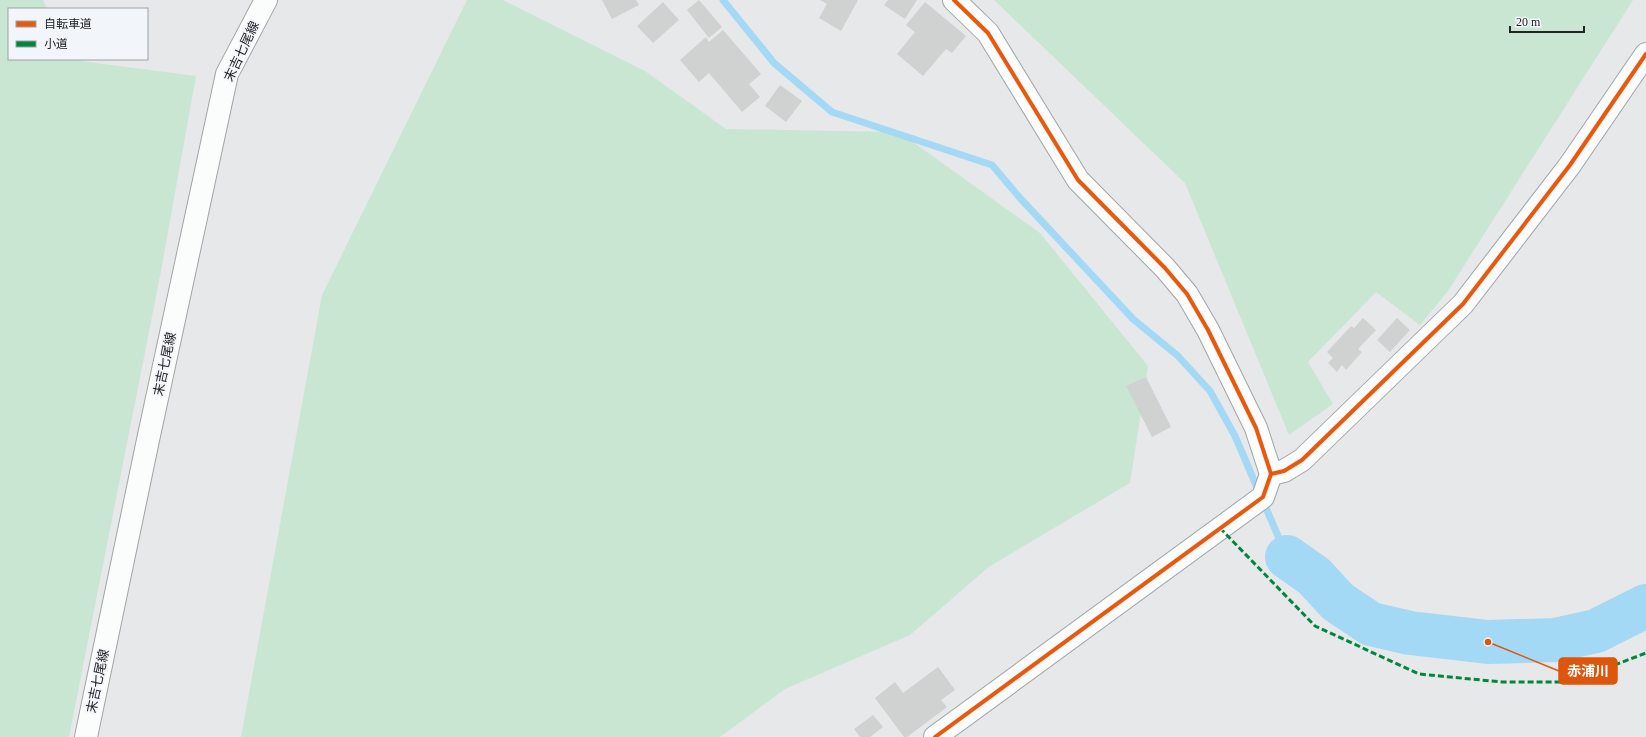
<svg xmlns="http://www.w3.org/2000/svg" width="1646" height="737" font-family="'Times New Roman','Noto Sans JP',serif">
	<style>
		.green { fill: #c9e6d3 }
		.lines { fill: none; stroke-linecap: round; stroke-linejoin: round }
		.stream { stroke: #a4d9f5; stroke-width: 7 }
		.river { stroke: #a4d9f5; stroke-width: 44 }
		.building { fill: #d0d1d1 }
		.street-casing { stroke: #a2a4a5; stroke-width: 24 }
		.secondary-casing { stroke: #a2a4a5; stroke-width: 24 }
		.street { stroke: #fbfcfc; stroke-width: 22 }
		.secondary { stroke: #fbfcfc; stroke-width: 22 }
		.quiet { stroke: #00873e; stroke-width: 3; stroke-dasharray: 6 3; stroke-linecap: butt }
		.cycleway-casing { stroke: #f2f5f9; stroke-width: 6 }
		.cycleway { stroke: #e8590c; stroke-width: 4 }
		.labels { text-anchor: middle; stroke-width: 3.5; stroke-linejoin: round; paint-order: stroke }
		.street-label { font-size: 13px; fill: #212324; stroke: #f2f5f9 }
		.leader { fill: none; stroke: #de560d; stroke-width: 1.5 }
		.callout-dot { fill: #de560d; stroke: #f2f5f9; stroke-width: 1.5 }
		.callout { fill: #de560d; stroke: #de560d; stroke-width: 1.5 }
		.callout-label { font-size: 14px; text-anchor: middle; font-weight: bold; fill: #fff }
	</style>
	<rect width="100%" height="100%" fill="#e6e8ea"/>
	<path class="green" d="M0,0H43L47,9H9V59H80L81,61L196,76L161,271L69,737H0Z
		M467,0H503L645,71L726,129L899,132L1040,233L1148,366L1130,483L990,566L910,635L785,689L720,737H241L322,295Z
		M994,0H1633L1448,291L1420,325L1376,292L1308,362L1333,404L1289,435L1185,183Z"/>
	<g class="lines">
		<path class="stream" d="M723,0L774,63L832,112L992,165L1020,198L1133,319L1178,356L1210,391L1235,436L1259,492
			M1263,501L1287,557"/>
		<path class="river" d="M1287,557L1314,576L1338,602L1371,624L1410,633L1488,642L1555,640L1596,631L1646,606"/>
	</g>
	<path class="building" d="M602,0H636L639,5L612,19Z
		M699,0L722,27L709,38L687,10Z
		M820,0H858L841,31L819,18L827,4Z
		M888,0H917L905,19L884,5Z
		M663,2L679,20L653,43L637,26Z
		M925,2L966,36L952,53L946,49L923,76L897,54L915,32L906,25Z
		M723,30L761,74L749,84L760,97L742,112L709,73L699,82L680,60L706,37L709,42Z
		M780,85L802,101L786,122L765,106Z
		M1363,318L1376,330L1358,349L1362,352L1346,370L1342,365L1337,372L1328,363L1333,358L1327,352L1351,326L1354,328Z
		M1397,318L1410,330L1390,352L1377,340Z
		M1146,377L1171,427L1152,437L1126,386Z
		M938,667L955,690L941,700L947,707L907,737H904L875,698L895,682L903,693Z
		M873,715L883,727L870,737H860L854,729Z"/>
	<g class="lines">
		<g class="street-casing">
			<path id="street" d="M1271,474L1284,471L1302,460L1463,304L1570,165L1646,54"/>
		</g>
		<g class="secondary-casing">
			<path id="secondary" d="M86,737L148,440L227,74L266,0
				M935,737L1263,497L1271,474L1256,428L1208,330L1187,294L1165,268L1078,180L988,33L954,0"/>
		</g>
		<use href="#street" class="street"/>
		<use href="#secondary" class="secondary"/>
		<path class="quiet" d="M1220,528L1315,626L1419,674L1502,682H1570L1646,653"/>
		<g class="cycleway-casing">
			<path id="cycleway" d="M1271,474L1284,471L1302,460L1463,304L1570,165L1646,54
				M935,737L1263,497L1271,474L1256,428L1208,330L1187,294L1165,268L1078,180L988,33L954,0"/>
		</g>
		<use href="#cycleway" class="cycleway"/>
	</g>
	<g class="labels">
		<g class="street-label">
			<text transform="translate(241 51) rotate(-65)" y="5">末吉七尾線</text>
			<text transform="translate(164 364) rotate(-78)" y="5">末吉七尾線</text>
			<text transform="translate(97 681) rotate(-78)" y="5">末吉七尾線</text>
		</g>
	</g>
	<path class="leader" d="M1488 642L1559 671"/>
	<circle class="callout-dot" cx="1488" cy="642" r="4"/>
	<rect class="callout" x="1559" y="658" width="58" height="26" rx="4"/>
	<g class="callout-label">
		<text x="1588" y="676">赤浦川</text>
	</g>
	<rect x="8" y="8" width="140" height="52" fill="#f2f5f9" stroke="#9ea1a4"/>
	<rect x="16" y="21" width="20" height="6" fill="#e8590c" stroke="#9ea1a4"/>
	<text x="44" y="28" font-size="12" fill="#212324">自転車道</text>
	<rect x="16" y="41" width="20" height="6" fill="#00873e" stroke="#9ea1a4"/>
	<text x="44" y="48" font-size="12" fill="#212324">小道</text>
	<path d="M1510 26v6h74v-6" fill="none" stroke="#212324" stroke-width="2"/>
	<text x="1516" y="26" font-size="12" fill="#212324" stroke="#f2f5f9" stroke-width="3" paint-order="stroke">20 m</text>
</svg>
